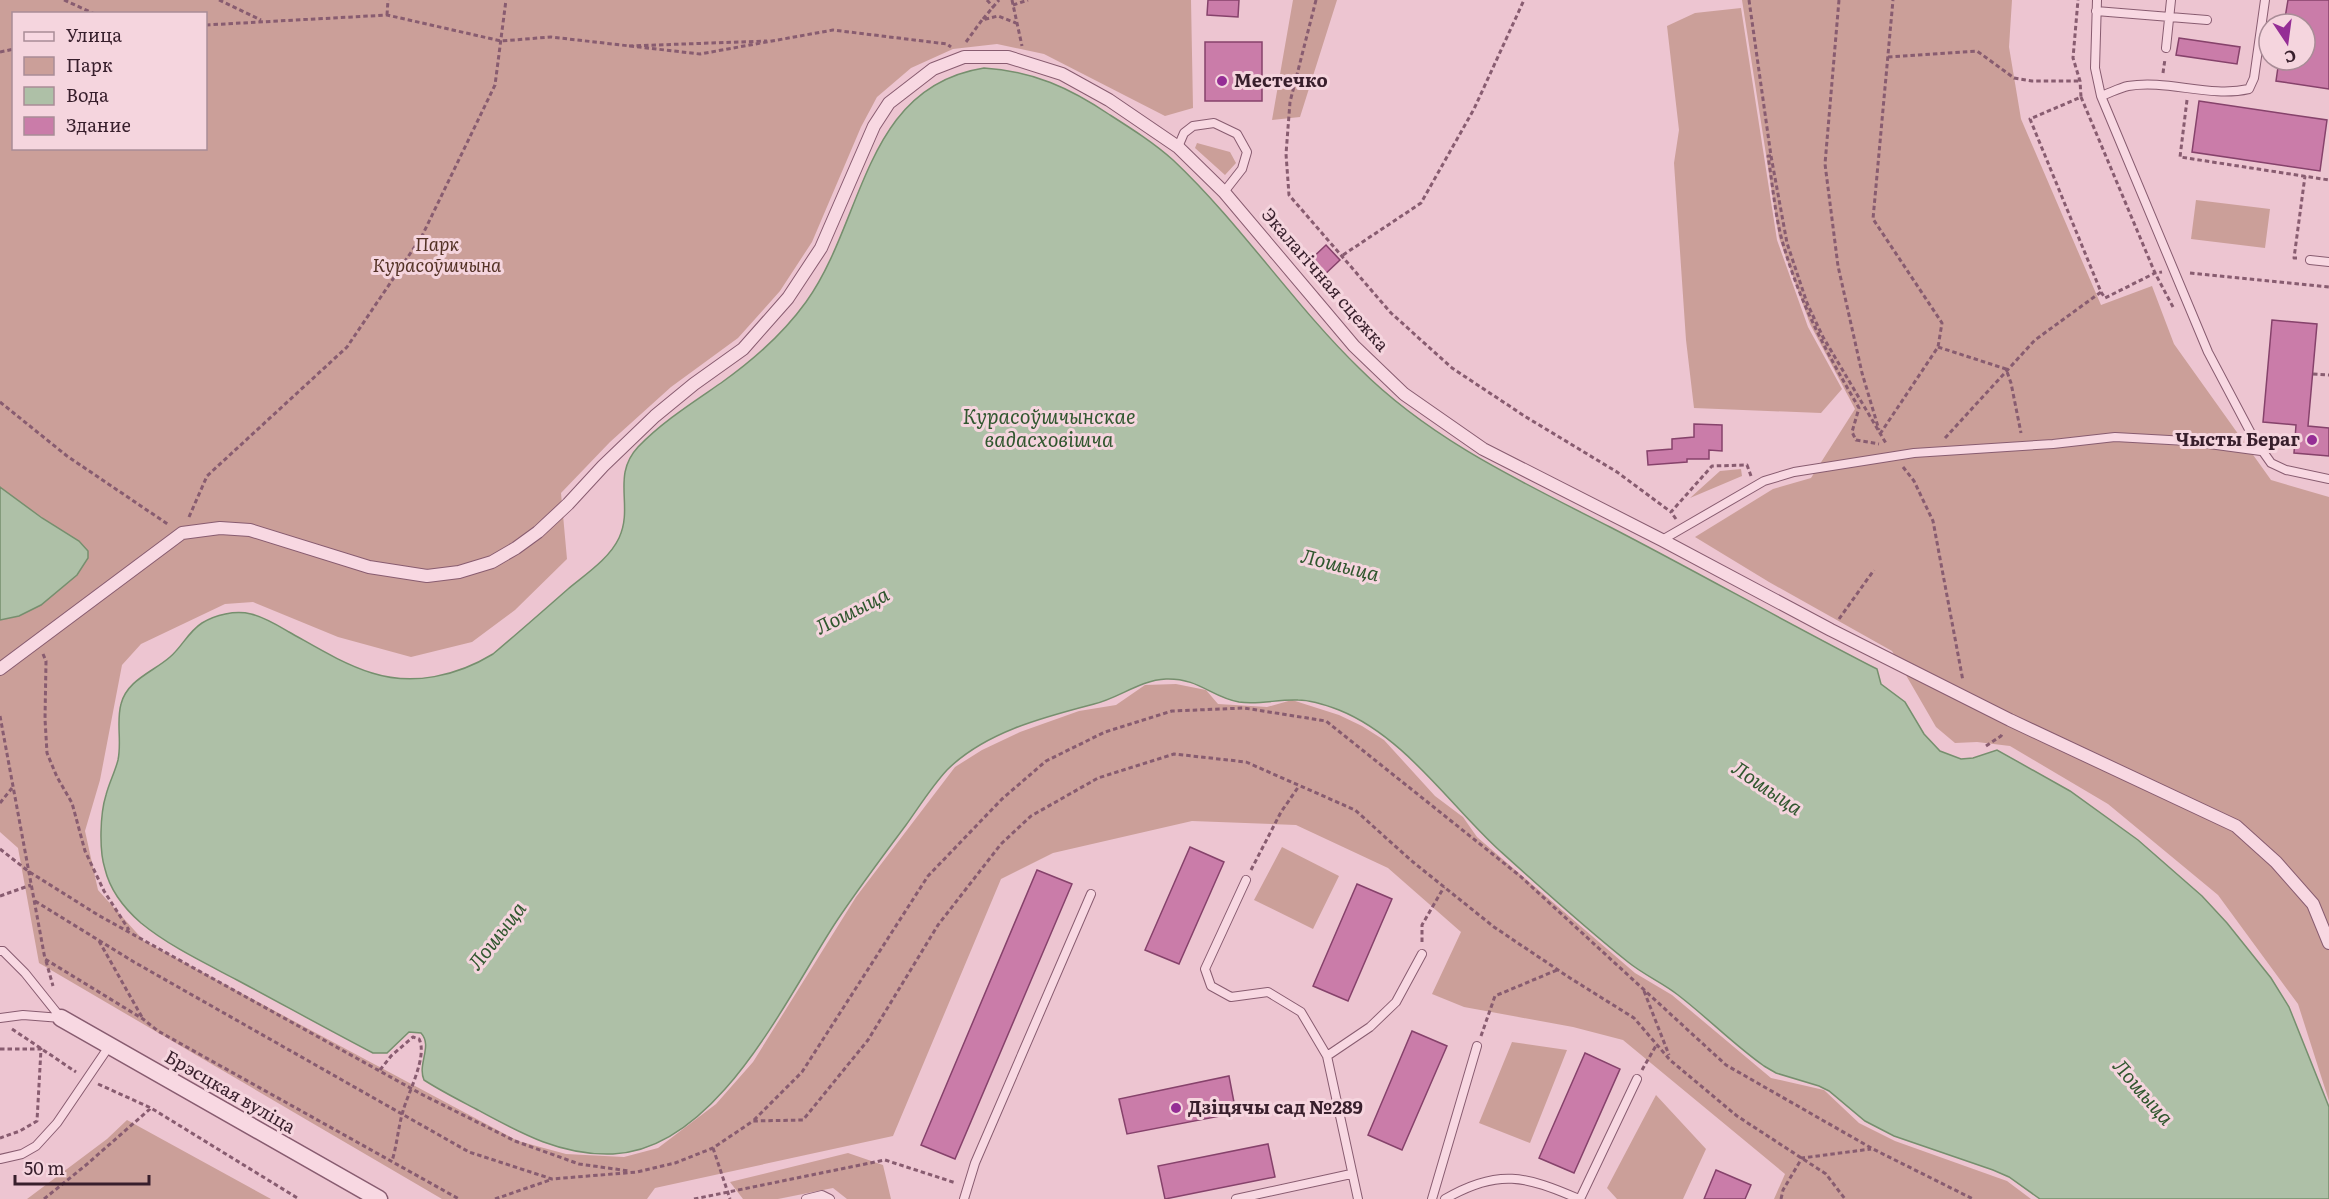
<svg xmlns="http://www.w3.org/2000/svg" width="2329" height="1199" font-family="Literata,serif">
	<style>
		.green { fill: #cb9f99; fill-rule: evenodd }
		.water { fill: #aec0a7; stroke: #768f6e; stroke-width: 1.5 }
		.building { fill: #ca7ca9; stroke: #86426b; stroke-width: 1.5 }
		.lines { fill: none; stroke-linecap: round; stroke-linejoin: round }
		.service-casing { stroke: #885c70; stroke-width: 10 }
		.pedestrian-casing { stroke: #885c70; stroke-width: 14 }
		.minor-casing { stroke: #885c70; stroke-width: 19 }
		.path { stroke: #885c70; stroke-width: 3; stroke-dasharray: 4.5 3; stroke-linecap: butt }
		.service { stroke: #f8d8e2; stroke-width: 8 }
		.pedestrian { stroke: #f8d8e2; stroke-width: 12 }
		.minor { stroke: #f8d8e2; stroke-width: 16 }
		.poi-dot { fill: #952d95; stroke: #f5d5de; stroke-width: 2 }
		.labels { text-anchor: middle; stroke-width: 6; stroke-linejoin: round; paint-order: stroke }
		.poi-label { font-size: 18px; font-weight: bold; fill: #381f2c; stroke: #f5d5de; text-anchor: start }
		.park-label { font-size: 18px; font-style: italic; fill: #543226; stroke: #f5d5de }
		.street-label { font-size: 18px; fill: #381f2c; stroke: #f5d5de }
		.water-label { font-size: 20px; font-style: italic; fill: #31572f; stroke: #f5d5de }
	</style>
	<rect width="100%" height="100%" fill="#edc5d1"/>
	<path class="green" d="M0,0H1191L1193,108L1165,116L1044,54L997,44L953,49L911,68L877,97L861,127L812,242L780,291L738,338L671,387L610,442L561,493L567,559L515,610L472,642L411,657L338,637L253,602L225,604L141,644L122,665L100,780L85,831L98,890L144,941L518,1141L566,1154L624,1157L658,1148L716,1104L753,1062L856,897L955,767L982,750L1020,732L1079,711L1116,705L1145,685L1176,684L1206,690L1218,704L1267,707L1292,700L1339,715L1362,726L1384,740L1435,796L1463,817L1477,837L1635,973L1672,995L1771,1078L1824,1090L1859,1123L1895,1141L2007,1181L2031,1199H1774L1785,1174L1623,1040L1573,1027L1464,1007L1432,994L1461,932L1388,868L1296,825L1192,821L1053,853L1001,879L893,1136L655,1188L647,1199H442L39,963L18,848L0,832ZM14,14H206V148H14Z
		M1293,0H1337L1300,117L1272,120Z
		M1742,0H2012L2009,47L2021,119L2101,305L2152,286L2174,344L2271,480L2329,497V1101L2298,1004L2218,895L2108,804L2010,746L1977,742L1955,743L1936,727L1892,651L1769,582L1695,537L1773,489L1811,478L1855,409L1810,324L1779,238Z
		M1741,8L1777,240L1808,327L1842,389L1821,413L1694,408L1686,340L1674,163L1679,130L1667,26L1695,13Z
		M1197,143L1230,152L1236,163L1225,175L1195,148Z
		M2196,200L2270,209L2265,248L2191,239Z
		M1741,469L1742,476L1690,498L1720,471Z
		M1282,847L1339,876L1313,929L1254,900Z
		M1512,1042L1567,1050L1530,1143L1479,1123Z
		M1656,1095L1706,1149L1683,1199H1617L1607,1188Z
		M127,1120L271,1199H27L107,1139Z
		M848,1153L883,1165L891,1199H847L833,1188L778,1199H743L730,1182Z"/>
	<path class="water" d="M984,68C1033,71 1070,88 1110,115C1132,129 1154,143 1173,160C1241,224 1293,304 1360,369C1431,440 1522,482 1610,527C1699,573 1787,623 1877,669L1881,684L1905,702L1924,734L1940,751L1961,759L1973,758L1997,750L2070,791L2138,840L2202,896L2227,923L2271,978L2289,1007L2329,1107V1199H2040L2009,1177L1993,1170L1894,1136L1865,1121L1829,1091L1819,1086L1776,1073L1764,1066C1734,1045 1708,1018 1678,995C1663,983 1644,975 1628,962C1584,927 1541,888 1499,850C1449,804 1404,736 1339,710C1326,705 1312,700 1298,700C1278,699 1259,705 1239,702C1211,697 1199,678 1166,679C1140,680 1119,698 1094,704C1044,717 985,732 947,770C932,786 919,807 906,825C882,857 858,889 836,922C786,998 717,1150 613,1154C561,1156 520,1133 476,1109C459,1100 441,1091 424,1080C417,1064 433,1046 421,1033L409,1032L387,1053H373C327,1029 282,1004 237,980C205,963 169,946 141,923C125,909 110,890 105,869C99,851 100,814 106,795C109,783 115,772 118,760C122,742 116,722 121,704C127,680 153,672 170,657C182,647 188,632 202,623C215,615 235,610 251,614C264,617 277,625 289,632C316,647 343,664 372,673C413,686 457,676 493,654C518,633 543,611 568,589C586,574 609,559 619,538C634,506 611,476 638,447C662,422 692,403 721,383C752,361 783,334 806,302C865,220 863,87 984,68Z
		M0,487L42,518L79,541L88,551V558L77,575L41,605L19,616L0,620Z"/>
	<path class="building" d="M1208,0H1239L1238,17L1207,15Z
		M2288,0H2329V89L2276,81L2279,60H2305V24H2284Z
		M2179,38L2240,47L2237,64L2176,55Z
		M1205,42H1262V101H1205Z
		M2199,101L2327,120L2320,171L2192,152Z
		M1326,245L1340,260L1321,278L1307,263Z
		M2272,320L2317,324L2308,426L2329,428V456L2294,453L2296,425L2263,422Z
		M1694,424L1722,425V451L1709,450V459H1687V462L1648,465L1647,451L1672,449V439L1694,437Z
		M1190,847L1224,862L1179,964L1145,950Z
		M1037,870L1072,884L955,1159L921,1145Z
		M1357,884L1392,899L1348,1001L1313,986Z
		M1412,1031L1447,1046L1402,1150L1368,1135Z
		M1585,1053L1620,1069L1574,1173L1539,1158Z
		M1229,1076L1236,1113L1127,1134L1119,1099Z
		M1268,1144L1275,1177L1165,1199L1158,1166Z
		M1716,1170L1751,1185L1745,1199H1704Z"/>
	<g class="lines">
		<g class="service-casing">
			<path id="service" d="M2097,0L2095,68L2101,96L2208,352L2254,439L2271,463L2286,470L2329,479
				M2096,11L2207,20
				M2166,48L2171,0
				M2101,96C2110,93 2119,88 2128,86C2167,79 2209,98 2249,89L2254,78L2265,0
				M1178,147L1184,133L1193,126L1214,123L1237,134L1247,152L1242,169L1224,192
				M2310,260L2329,262
				M1662,540L1764,481L1794,472L1914,453L2053,444L2115,437L2187,441L2261,451
				M1246,880L1205,969L1211,986L1231,997L1268,992L1301,1012L1327,1056L1358,1199
				M0,951H3L25,973L61,1018
				M0,1018L23,1015L61,1018
				M1327,1056L1370,1027L1396,1002L1422,954
				M0,1159L22,1154L36,1146L57,1123L110,1045
				M806,1199L822,1195L830,1199
				M964,1199L975,1163L1091,894
				M1236,1199L1351,1174
				M1432,1199L1477,1046
				M1445,1199C1498,1168 1526,1176 1579,1199
				M1580,1199L1637,1079"/>
		</g>
		<g class="pedestrian-casing">
			<path id="pedestrian" d="M0,669L182,533L220,528L250,530L369,567L427,576L459,572L492,562L516,548L538,532L568,504L603,466L655,416L694,384L743,349L788,298L821,248L874,126L889,103L933,69L964,57H1008L1062,74L1109,100L1178,147L1224,192L1354,346L1404,394L1483,449L1662,540L1831,630L2010,720L2236,826L2276,862L2313,904L2329,943"/>
		</g>
		<g class="minor-casing">
			<path id="minor" d="M61,1018L379,1199"/>
		</g>
		<path class="path" d="M64,0L95,14
			M219,0L261,20
			M987,0L994,8
			M1012,0L1022,46
			M1316,0L1290,102L1286,154L1289,195L1391,313L1452,368L1526,417L1617,472L1671,512
			M1749,0L1771,156L1787,243L1807,303L1823,337L1887,445
			M1839,0L1825,164L1838,266L1862,373L1879,430
			M1013,5L1028,0
			M387,15L388,0
			M983,19L999,0
			M206,25L387,15L501,41L551,37L700,54L833,30L947,44L951,47
			M966,42L982,20L998,16L1016,23
			M629,46L767,41
			M0,52L14,49
			M1888,57L1977,51L2014,78L2032,81H2080
			M2163,73L2165,59
			M2081,97L2155,273L2173,307
			M2187,100L2180,157L2329,180
			M1771,156H1768C1773,186 1775,218 1784,247C1802,308 1827,353 1859,408L1852,432L1856,440L1879,444
			M1343,255L1421,203L1474,109L1524,0
			M2297,258H2294L2305,176
			M2190,273L2329,287
			M2101,292L2105,298L2155,273L2162,272
			M1938,347L2006,369L2011,383L2021,433
			M2313,374L2329,375
			M0,402L67,456L169,525
			M1880,434L1938,347L1942,323L1873,219L1893,0
			M1945,438L2035,340L2101,292L2030,119L2081,97L2080,81L2073,58L2078,0
			M1903,467L1914,481L1933,521L1963,681
			M189,517L207,476L347,347L422,236L495,85L506,0
			M1676,519L1671,512L1712,466L1747,465L1751,476
			M1839,619L1874,570
			M43,654L46,661L45,719L47,753L57,777L72,803L85,851L104,891L129,930
			M0,716L45,959L143,1019L158,1031L459,1199
			M1986,746L2001,736L2003,732
			M0,803L12,788
			M0,849L28,871L98,915L423,1095L515,1141L579,1164L629,1171
			M1251,870L1281,812L1299,786
			M0,896L31,885
			M35,901L134,962L469,1152L552,1179L637,1172L675,1163L713,1148L753,1121L803,1120L868,1040L938,925L1001,844L1031,816L1098,778L1174,754L1246,762L1355,810L1413,862L1494,927L1570,978L1634,1018L1670,1060L1737,1116L1826,1174L1845,1199
			M99,941L143,1019
			M1422,942V925L1444,887
			M46,961L53,986
			M1644,991L1669,1055
			M12,1029L76,1072
			M1481,1036L1495,996L1557,970
			M0,1049H41L37,1121L20,1131L0,1138
			M380,1070L391,1056L413,1037L419,1039C428,1056 408,1093 403,1111C398,1128 397,1145 392,1161
			M1642,1070L1657,1044
			M98,1084L151,1108L299,1199
			M754,1120L802,1072L928,876L1002,799L1046,761L1105,732L1172,711L1244,708L1326,721L1520,876L1726,1065L1873,1149L1973,1199
			M713,1148L730,1199
			M44,1199L86,1165L151,1108
			M495,1199L550,1180
			M694,1199L885,1160L956,1183
			M1781,1199L1783,1190L1802,1158L1871,1149"/>
		<use href="#service" class="service"/>
		<use href="#pedestrian" class="pedestrian"/>
		<use href="#minor" class="minor"/>
	</g>
	<g class="poi-dot">
		<circle cx="1222" cy="81" r="6"/>
		<circle cx="2312" cy="440" r="6"/>
		<circle cx="1176" cy="1108" r="6"/>
	</g>
	<g class="labels">
		<g class="poi-label">
			<text x="1234" y="87">Местечко</text>
			<text x="2300" y="446" text-anchor="end">Чысты Бераг</text>
			<text x="1188" y="1114">Дзіцячы сад №289</text>
		</g>
		<g class="park-label">
			<text x="437" y="251">Парк<tspan x="437" dy="21">Курасоўшчына</tspan></text>
		</g>
		<g class="street-label">
			<text transform="translate(1325 280) rotate(49)" y="6">Экалагічная сцежка</text>
			<text transform="translate(230 1092) rotate(30)" y="6">Брэсцкая вуліца</text>
		</g>
		<g class="water-label">
			<text x="1049" y="424">Курасоўшчынскае<tspan x="1049" dy="23">вадасховішча</tspan></text>
			<text transform="translate(1340 565) rotate(14)" y="7">Лошыца</text>
			<text transform="translate(852 611) rotate(-27)" y="7">Лошыца</text>
			<text transform="translate(1767 788) rotate(34)" y="7">Лошыца</text>
			<text transform="translate(497 936) rotate(-52)" y="7">Лошыца</text>
			<text transform="translate(2143 1092) rotate(49)" y="7">Лошыца</text>
		</g>
	</g>
	<rect x="12" y="12" width="195" height="138" fill="#f5d5de" stroke="#a98c97" stroke-width="1.5"/>
	<rect x="24" y="32" width="30" height="9" fill="#f8d8e2" stroke="#a98c97" stroke-width="1.5"/>
	<text x="66" y="42" font-size="18" fill="#381f2c">Улица</text>
	<rect x="24" y="57" width="30" height="18" fill="#cb9f99" stroke="#a98c97" stroke-width="1.5"/>
	<text x="66" y="72" font-size="18" fill="#381f2c">Парк</text>
	<rect x="24" y="87" width="30" height="18" fill="#aec0a7" stroke="#a98c97" stroke-width="1.5"/>
	<text x="66" y="102" font-size="18" fill="#381f2c">Вода</text>
	<rect x="24" y="117" width="30" height="18" fill="#ca7ca9" stroke="#a98c97" stroke-width="1.5"/>
	<text x="66" y="132" font-size="18" fill="#381f2c">Здание</text>
	<g transform="translate(2287 42) rotate(167)"><circle r="28" fill="#f5d5de" stroke="#a98c97" stroke-width="1.5"/>
	<path d="M0-4.5L10 22L0 15L-10 22Z" fill="#952d95"/>
	<text y="-9" font-size="16" font-weight="bold" text-anchor="middle" fill="#381f2c">С</text>
	</g>
	<path d="M15 1175v9h134v-9" fill="none" stroke="#381f2c" stroke-width="3"/>
	<text x="24" y="1175" font-size="18" fill="#381f2c" stroke="#f5d5de" stroke-width="4.5" paint-order="stroke">50 m</text>
</svg>
